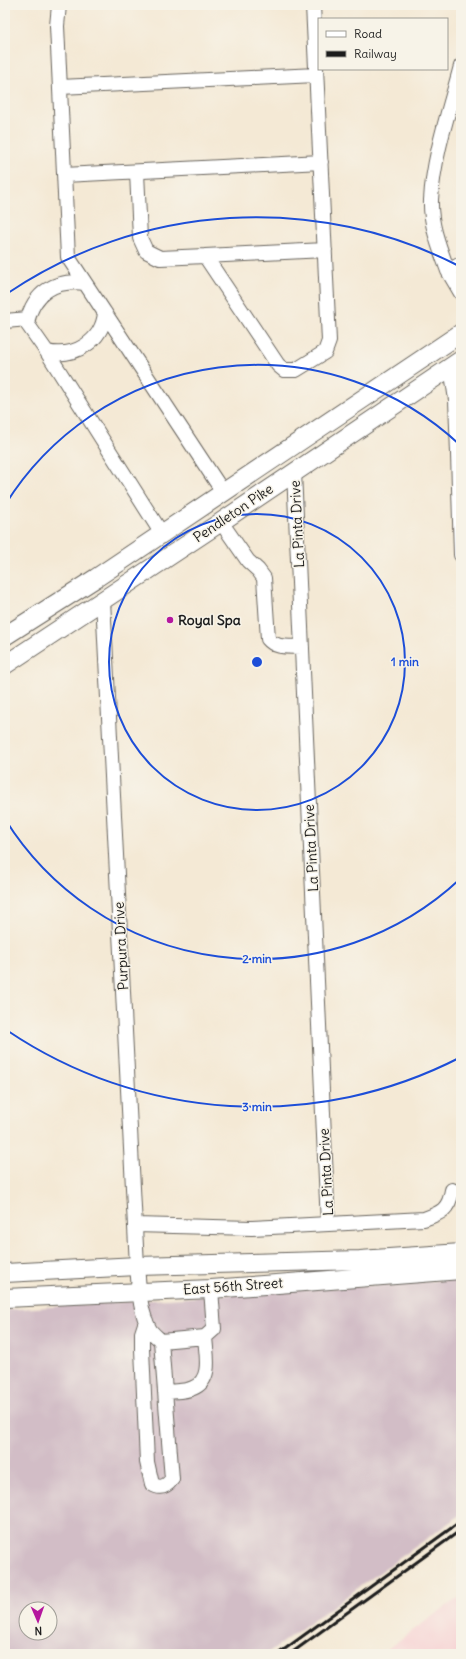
<svg xmlns="http://www.w3.org/2000/svg" width="466" height="1659" font-family="Delius,sans-serif">
	<style>
		.built { fill: #f7cfd2 }
		.industrial { fill: #d2bdc6; fill-rule: evenodd }
		.lines { fill: none; stroke-linecap: round; stroke-linejoin: round }
		.minor-casing { stroke: #68645d; stroke-width: 16 }
		.major-casing { stroke: #68645d; stroke-width: 20 }
		.minor { stroke: #fff; stroke-width: 14 }
		.major { stroke: #fff; stroke-width: 18 }
		.rail { stroke: #1c1c1c; stroke-width: 3 }
		.ring { fill: none; stroke: #1d4ed8; stroke-width: 2 }
		.poi-dot { fill: #b5179e; stroke: #f7f3e8; stroke-width: 1.5 }
		.labels { text-anchor: middle; stroke-width: 3; stroke-linejoin: round; paint-order: stroke }
		.street-label { font-size: 14px; fill: #1c1c1c; stroke: #f7f3e8 }
		.poi-label { font-size: 14px; font-weight: bold; fill: #1c1c1c; stroke: #f7f3e8; text-anchor: start }
		.centre { fill: #1d4ed8; stroke: #f7f3e8; stroke-width: 2 }
		.ring-label { font-size: 12px; text-anchor: middle; font-weight: bold; fill: #1d4ed8; stroke: #f7f3e8; stroke-width: 3; stroke-linejoin: round; paint-order: stroke }
	</style>
	<rect width="100%" height="100%" fill="#f7f3e8"/>
	<filter id="ink" filterUnits="userSpaceOnUse"><feTurbulence type="fractalNoise" baseFrequency=".025" numOctaves="2"/><feDisplacementMap in="SourceGraphic" scale="8" xChannelSelector="R" yChannelSelector="G"/><feConvolveMatrix kernelMatrix="1 2 1 2 8 2 1 2 1" color-interpolation-filters="sRGB"/></filter>
	<filter id="wash" filterUnits="userSpaceOnUse"><feTurbulence type="fractalNoise" baseFrequency=".012" numOctaves="4" result="noise"/><feDisplacementMap in="SourceGraphic" scale="16" xChannelSelector="R" yChannelSelector="G"/><feGaussianBlur stdDeviation="0.9" result="paint"/><feColorMatrix in="noise" values="0 0 0 0 0 0 0 0 0 0 0 0 0 0 0 0 0 1.4 0 .05"/><feComposite in="paint" operator="in"/></filter>
	<g filter="url(#wash)">
		<rect width="100%" height="100%" fill="#f4e9d5"/>
		<path class="built" d="M461,1596V1654H380Z"/>
		<path class="industrial" d="M461,1279V1514L266,1654H5V1310ZM26,1609H50V1633H26Z"/>
	</g>
	<g filter="url(#ink)">
		<g class="lines">
			<g class="minor-casing">
				<path id="minor" d="M59,5L57,26L68,257L223,492
					M60,87L316,75
					M137,172L140,238L146,251L160,258L205,256L278,365L284,370H296L325,352L329,341L313,5
					M64,175L321,162
					M205,256L325,250
					M461,264L448,271L461,293
					M448,271C440,249 430,225 431,200C433,157 450,108 461,66
					M85,283C56,279 33,292 27,323L28,325L47,352C74,358 102,342 105,313
					M5,321L28,319
					M47,352L162,534
					M451,367L456,400L458,454H461
					M458,454L461,555
					M294,472L328,1224
					M221,522L248,561L258,570L264,578L268,639C276,649 290,646 302,647
					M103,600L137,1266C139,1286 139,1311 150,1330C153,1334 157,1337 161,1341L205,1337L214,1329L211,1289
					M135,1225L252,1228L424,1219C441,1213 449,1210 452,1190
					M146,1321L142,1333V1349L147,1462L152,1484C160,1489 166,1487 172,1479L161,1341
					M165,1392C174,1391 185,1392 193,1388C213,1380 206,1354 205,1337"/>
			</g>
			<g class="major-casing">
				<path id="major" d="M5,636L96,578L461,333
					M5,665L221,522L461,360
					M5,1273L137,1266L360,1260L461,1253
					M5,1298L211,1289L461,1270"/>
			</g>
			<use href="#minor" class="minor"/>
			<use href="#major" class="major"/>
			<path class="rail" d="M278,1654L461,1521
				M290,1654L461,1530"/>
		</g>
	</g>
	<g class="ring">
		<circle cx="257" cy="662" r="148"/>
		<path d="M460 879A297 297 0 0 1 5 819M5 505A297 297 0 0 1 460 445"/>
		<path d="M459 1058A445 445 0 0 1 8 1031M8 293A445 445 0 0 1 459 266"/>
	</g>
	<circle class="poi-dot" cx="170" cy="620" r="4"/>
	<g class="labels">
		<g class="street-label">
			<text transform="translate(233 513) rotate(-34)" y="5">Pendleton Pike</text>
			<text transform="translate(297 524) rotate(-93)" y="5">La Pinta Drive</text>
			<text transform="translate(311 848) rotate(-93)" y="5">La Pinta Drive</text>
			<text transform="translate(121 946) rotate(-93)" y="5">Purpura Drive</text>
			<text transform="translate(326 1172) rotate(-93)" y="5">La Pinta Drive</text>
			<text transform="translate(233 1286) rotate(-4)" y="5">East 56th Street</text>
		</g>
		<g class="poi-label">
			<text x="178" y="625">Royal Spa</text>
		</g>
	</g>
	<circle cx="257" cy="662" r="6" class="centre"/>
	<g class="ring-label">
		<text x="405" y="666">1 min</text>
		<text x="257" y="963">2 min</text>
		<text x="257" y="1111">3 min</text>
	</g>
	<rect width="466" height="1659" fill="none" stroke="#f7f3e8" stroke-width="20"/>
	<rect x="318" y="18" width="130" height="52" fill="#f7f3e8" stroke="#9f9d96"/>
	<rect x="326" y="31" width="20" height="6" fill="#ffffff" stroke="#9f9d96"/>
	<text x="354" y="38" font-size="12" fill="#1c1c1c">Road</text>
	<rect x="326" y="51" width="20" height="6" fill="#1c1c1c" stroke="#9f9d96"/>
	<text x="354" y="58" font-size="12" fill="#1c1c1c">Railway</text>
	<g transform="translate(38 1621) rotate(178)"><circle r="19" fill="#f7f3e8" stroke="#9f9d96"/>
	<path d="M0-3L7 15L0 10L-7 15Z" fill="#b5179e"/>
	<text y="-6" font-size="11" font-weight="bold" text-anchor="middle" fill="#1c1c1c">N</text>
	</g>
</svg>
